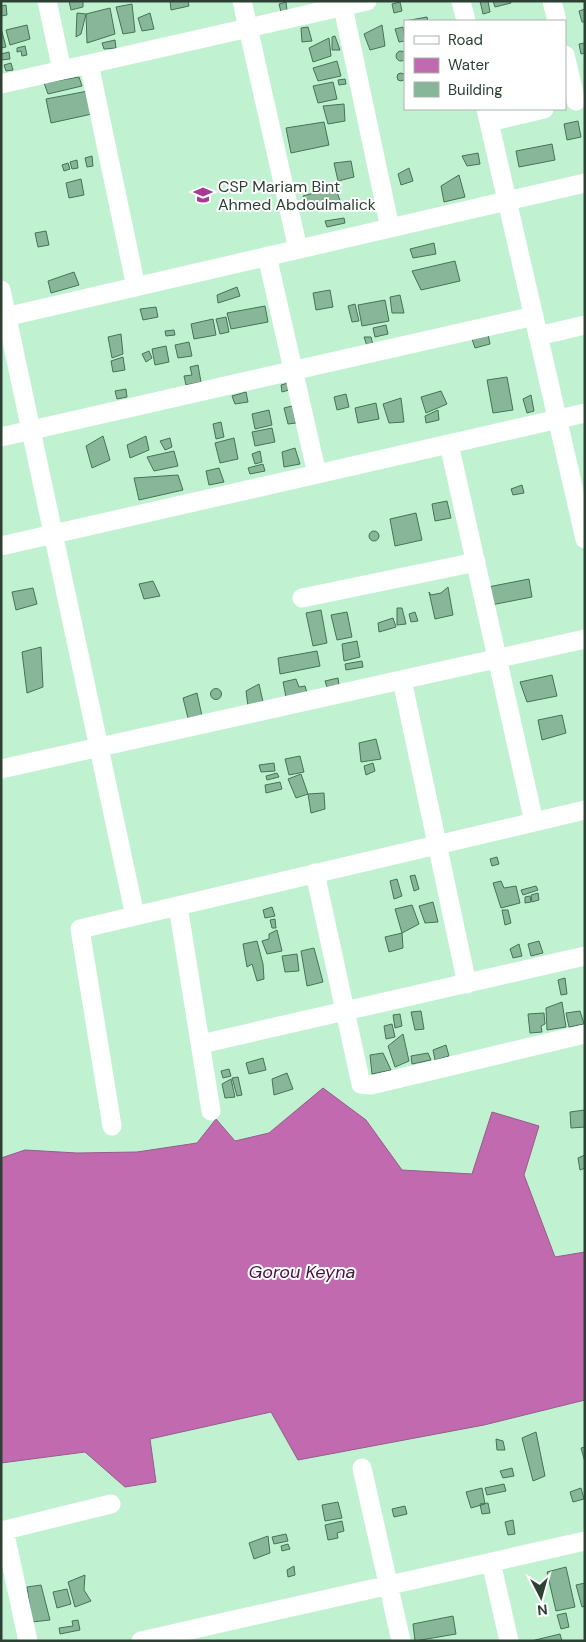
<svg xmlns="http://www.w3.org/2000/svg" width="586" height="1642" font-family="'DM Sans',sans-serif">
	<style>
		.water { fill: #c26aaf; stroke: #955d8a }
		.building { fill: #87b798; stroke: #457357 }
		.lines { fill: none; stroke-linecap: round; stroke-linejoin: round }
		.minor { stroke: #fff; stroke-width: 19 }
		.labels { text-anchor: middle; stroke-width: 4; stroke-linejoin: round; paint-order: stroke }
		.poi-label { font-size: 16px; fill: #2c4033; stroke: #fff; text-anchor: start }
		.water-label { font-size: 18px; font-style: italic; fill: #48103e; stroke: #fff }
	</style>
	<rect width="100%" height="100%" fill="#c0f2d1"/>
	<path class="water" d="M323,1088L366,1120L402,1170L472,1174L492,1112L539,1126L524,1175L555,1257L585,1252V1400L484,1425L298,1460L271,1412L150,1439L156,1482L125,1487L85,1452L1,1463V1158L25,1150L77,1153L137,1152L197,1143L216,1119L235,1141L269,1133Z"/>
	<path class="building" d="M69,1H83V7L71,10Z
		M170,1H188L189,6L171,10Z
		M480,1H488L490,12L483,14Z
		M493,1H511V3L495,7Z
		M286,2L287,10L281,12L279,4Z
		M400,2L402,11L394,13L392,4Z
		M132,4L135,32L123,34L116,7Z
		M6,5L7,15L1,16V6Z
		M110,8L115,34L87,43L86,14Z
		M585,9V22H582L579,11Z
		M77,13L86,14L81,34L76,37Z
		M150,13L154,29L142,31L138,18Z
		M427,17L428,21H405Z
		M27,25L30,39L10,45L6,30Z
		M382,25L385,46L370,50L364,34Z
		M308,27L312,41L302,42L301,28Z
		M403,27L405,41L399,42L395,29Z
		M1,28L6,47L1,48Z
		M335,36L340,50H332V37Z
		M329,38L331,56L313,62L309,48Z
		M115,40L116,48L104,49L102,43Z
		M585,43V53L581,54L579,44Z
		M25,46L27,55L22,56L21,51L17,52V48Z
		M396 56a5 5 0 1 1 10 0a5 5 0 1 1-10 0Z
		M9,52L10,59L1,60V54Z
		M337,61L341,76L318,81L313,68Z
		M11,63L13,70L6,71L4,65Z
		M397 77a4 4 0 1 1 8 0a4 4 0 1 1-8 0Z
		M79,77L82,86L48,94L44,83Z
		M345,79L346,84L339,85L338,80Z
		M333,82L337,99L318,103L313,86Z
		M88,91L92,114L51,123L46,99Z
		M344,104L345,121L328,124L323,106Z
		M578,121L581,137L567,140L564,124Z
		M324,122L329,145L291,153L286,128Z
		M552,144L555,160L519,167L516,151Z
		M478,153L480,164L467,166L462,156Z
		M92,156L93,166L87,167L85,158Z
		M77,160L78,168L72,169L70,162Z
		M351,161L354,177L338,181L334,163Z
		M68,163L70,169L64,171L62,165Z
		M409,168L413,181L401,185L398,174Z
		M459,175L465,197L444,202L441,186Z
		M81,179L84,195L69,198L66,183Z
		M335,187L341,203L306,210L303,196Z
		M344,218L345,223L327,227L325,221Z
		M46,231L49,245L38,247L35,233Z
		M434,243L436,254L413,258L410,249Z
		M455,261L460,281L421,290L412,271Z
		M74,272L79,285L51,293L48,281Z
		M237,287L240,296L218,303L217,295Z
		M330,290L333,307L316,310L313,293Z
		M400,295L404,313H392L390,297Z
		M385,300L389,321L362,326L358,305Z
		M355,304L359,321L352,322L348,306Z
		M265,306L268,322L231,329L227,313Z
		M156,307L158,317L143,320L140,309Z
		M226,317L229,332L220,334L216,319Z
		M213,319L216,335L194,339L191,324Z
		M386,325L388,334L375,337L373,328Z
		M174,330L175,335L166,336L165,331Z
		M121,334L123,354L112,358L108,337Z
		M488,334L490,344L475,348L472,339Z
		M364,337H371L373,345L367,346Z
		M189,342L192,356L178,358L175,345Z
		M166,346L169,362L155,365L152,349Z
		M149,351L152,358L146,362L142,354Z
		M123,357L125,370L113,372L111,361Z
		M198,365L201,382L186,385L184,376L192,375L190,367Z
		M507,377L513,410L493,413L487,380Z
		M288,383L289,390L282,392L281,385Z
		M126,389L127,397L117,399L115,391Z
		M441,391L447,404L426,413L421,397Z
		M246,392L248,402L235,404L232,396Z
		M346,394L349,407L337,410L334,397Z
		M531,395L534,411L527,413L523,399Z
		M401,398L404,422L389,423L383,404Z
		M376,403L379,419L358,423L355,408Z
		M292,406L296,423L288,424L284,408Z
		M269,410L272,425L255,429L252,414Z
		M438,410L439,420L426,423L425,416Z
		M221,422L224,437L216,439L213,424Z
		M272,428L275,442L255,446L252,432Z
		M103,436L110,460L92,468L86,446Z
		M146,436L149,450L130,458L127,445Z
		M170,438L172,447L165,450L160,441Z
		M234,438L238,459L220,463L215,443Z
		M295,448L300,464L284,467L282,452Z
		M174,451L178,466L154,471L147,457Z
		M260,451L262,462L255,464L252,454Z
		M263,464L265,471L250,474L248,468Z
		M219,468L224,482L209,485L206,471Z
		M178,475L183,490L139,500L134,478Z
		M522,485L524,493L513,495L511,489Z
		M447,501L451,518L435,521L432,504Z
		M416,513L422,540L395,546L390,519Z
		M369 536a5 5 0 1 1 10 0a5 5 0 1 1-10 0Z
		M529,579L532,597L491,605L488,587Z
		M153,581L160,596L144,599L139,584Z
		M448,587L453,615L435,619L429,592L431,595L441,593Z
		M33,588L37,604L16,610L12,592Z
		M397,608H402L406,624L397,625Z
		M321,610L327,643L313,646L306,613Z
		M347,612L352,637L337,640L331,615Z
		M415,612L418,621L411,622L409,614Z
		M393,618L396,627L379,632L378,623Z
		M357,641L360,657L344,661L342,644Z
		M41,647L43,687L27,693L22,652Z
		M317,651L320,666L280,674L278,658Z
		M362,661L363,667L346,670L345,664Z
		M552,675L557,696L527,702L520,682Z
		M338,678L339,685L327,687L325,681Z
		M296,679L299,687L305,686L307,693L286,697L283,682Z
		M259,684L263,702L248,706L246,691Z
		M210.5 694a5.5 5.5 0 1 1 11 0a5.5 5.5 0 1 1-11 0Z
		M197,693L202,716L188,718L183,698Z
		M562,715L566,733L542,740L538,720Z
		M376,739L381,759L361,762L359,743Z
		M300,756L304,772L289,775L285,759Z
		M274,763L275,771L261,772L259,765Z
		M373,763L375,771L366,775L364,766Z
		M277,773L279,777L267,780L266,776Z
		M301,774L308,794L296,798L288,779Z
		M280,782L282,789L266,793L265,785Z
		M324,793L325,809L311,813L308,794Z
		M497,857L499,864L492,866L490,859Z
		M415,875L419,889L414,891L410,876Z
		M397,879L402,896L394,899L390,881Z
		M501,881L504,888L516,886L520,903L501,908L493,883Z
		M536,886L538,890L523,895L521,890Z
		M538,893L539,900L532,902L531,895Z
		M530,896L531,902L525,903V897Z
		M433,902L438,922L425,923L419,906Z
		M412,905L419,924L402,933L395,909Z
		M272,907L275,916L265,918L263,910Z
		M502,910H508L511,923L505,925Z
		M275,919L276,928H272L270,920Z
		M277,930L282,951L267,954L262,941L269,939V934Z
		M402,933L403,948L389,952L385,937Z
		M257,941L263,964L264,979L257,981L252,964L247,967L243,944Z
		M539,941L543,953L531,956L528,944Z
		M519,944L522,956L513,958L510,949Z
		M314,948L323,982L307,986L301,951Z
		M297,954L299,971L285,972L282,956Z
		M565,978L567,994L561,995L558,980Z
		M562,1002L566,1027L547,1030L546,1008Z
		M421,1011L424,1029L415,1030L411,1012Z
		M580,1011L584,1024L569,1027L566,1013Z
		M544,1013L545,1024L541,1026L542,1032L530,1033L528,1014Z
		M400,1014L402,1026L395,1028L393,1015Z
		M392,1024L395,1037L386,1039L384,1026Z
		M403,1034L409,1061L395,1067L388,1046Z
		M446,1045L449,1056L435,1060L433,1050Z
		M383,1053L391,1070L372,1074L370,1055Z
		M428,1053L431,1060L412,1064L411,1056Z
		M263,1058L266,1070L249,1074L246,1063Z
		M229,1069L231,1076L223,1078L221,1071Z
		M287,1073L293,1089L274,1095L272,1079Z
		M238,1077L242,1095L237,1096L232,1078Z
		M231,1079L235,1097L225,1098L222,1084Z
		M585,1110V1127L571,1128L570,1112Z
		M585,1155V1168L580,1170L578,1158Z
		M536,1432L545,1476L533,1481L522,1438Z
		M496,1439L503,1441L505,1450H497Z
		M585,1447V1462L581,1448Z
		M512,1468L514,1476L503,1478L500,1471Z
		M504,1484L506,1491L487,1495L485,1488Z
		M482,1488L485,1504L471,1508L466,1492Z
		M581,1488L584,1499L573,1502L570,1492Z
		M338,1502L342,1518L325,1521L322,1505Z
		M488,1503L490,1513L482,1514L480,1504Z
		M405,1506L407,1514L394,1517L392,1509Z
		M513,1520L515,1534L508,1535L505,1522Z
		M342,1521L344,1531L337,1533L338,1538L328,1540L325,1525Z
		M286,1534L288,1541L274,1544L272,1537Z
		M268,1536L270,1553L254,1559L249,1543Z
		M288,1544L290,1549L282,1551L281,1546Z
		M294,1566L295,1575L288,1577L287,1570Z
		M566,1567L575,1607L556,1611L547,1572Z
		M85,1575L84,1590L91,1601L75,1607L68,1582Z
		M585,1583V1606L582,1607L576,1585Z
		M41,1585L50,1620L32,1622L27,1587Z
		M67,1589L71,1604L57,1608L53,1592Z
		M566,1613L569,1627L561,1629L557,1615Z
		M453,1616L456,1634L415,1641L413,1624Z
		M78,1620L80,1630L60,1634L59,1628L73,1626L72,1621Z
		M560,1634L562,1641H531Z"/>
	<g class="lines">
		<path class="minor" d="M47,1L62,70
			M242,1L298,249
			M461,1L466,21
			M552,1L557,21
			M343,7L390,228
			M565,55L576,101
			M89,64L136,287
			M1,84L367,1
			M486,109L585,539
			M489,122L544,109
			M267,256L317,474
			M1,290L135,916
			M1,318L585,183
			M538,336L585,325
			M1,437L534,316
			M449,444L534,822
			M1,546L585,413
			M302,598L476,562
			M402,680L467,984
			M1,769L585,639
			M315,873L361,1084L371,1085L585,1034
			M178,906L211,1111
			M201,1044L585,956
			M112,1126L80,929L585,810
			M362,1468L401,1641
			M4,1530L28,1641
			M1,1531L111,1504
			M491,1562L509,1641
			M141,1641L585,1541"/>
	</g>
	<defs>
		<g id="school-bare" transform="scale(1.5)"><path d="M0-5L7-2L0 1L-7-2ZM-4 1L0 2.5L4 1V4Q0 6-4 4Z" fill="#aa3995" stroke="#fff" stroke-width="2.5" paint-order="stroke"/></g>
	</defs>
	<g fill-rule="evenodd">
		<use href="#school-bare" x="203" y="195"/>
	</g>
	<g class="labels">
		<g class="poi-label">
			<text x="218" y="192">CSP Mariam Bint<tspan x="218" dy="18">Ahmed Abdoulmalick</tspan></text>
		</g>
		<g class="water-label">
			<text x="302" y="1278">Gorou Keyna</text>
		</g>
	</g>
	<rect width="586" height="1642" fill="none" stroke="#2c4033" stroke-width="5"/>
	<rect x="404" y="20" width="162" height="90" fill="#ffffff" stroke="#abb3ad"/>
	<rect x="414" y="36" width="25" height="8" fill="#ffffff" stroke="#abb3ad"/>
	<text x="448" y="45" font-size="15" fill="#2c4033">Road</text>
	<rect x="414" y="58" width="25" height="15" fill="#c26aaf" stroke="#abb3ad"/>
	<text x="448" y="70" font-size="15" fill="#2c4033">Water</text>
	<rect x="414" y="82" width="25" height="15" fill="#87b798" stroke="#abb3ad"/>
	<text x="448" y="95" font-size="15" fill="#2c4033">Building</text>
	<g transform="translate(541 1597) rotate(174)" stroke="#ffffff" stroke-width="4" paint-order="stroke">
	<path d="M0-4L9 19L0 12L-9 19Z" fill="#2c4033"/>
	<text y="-8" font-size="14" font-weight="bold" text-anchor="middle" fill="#2c4033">N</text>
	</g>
</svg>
